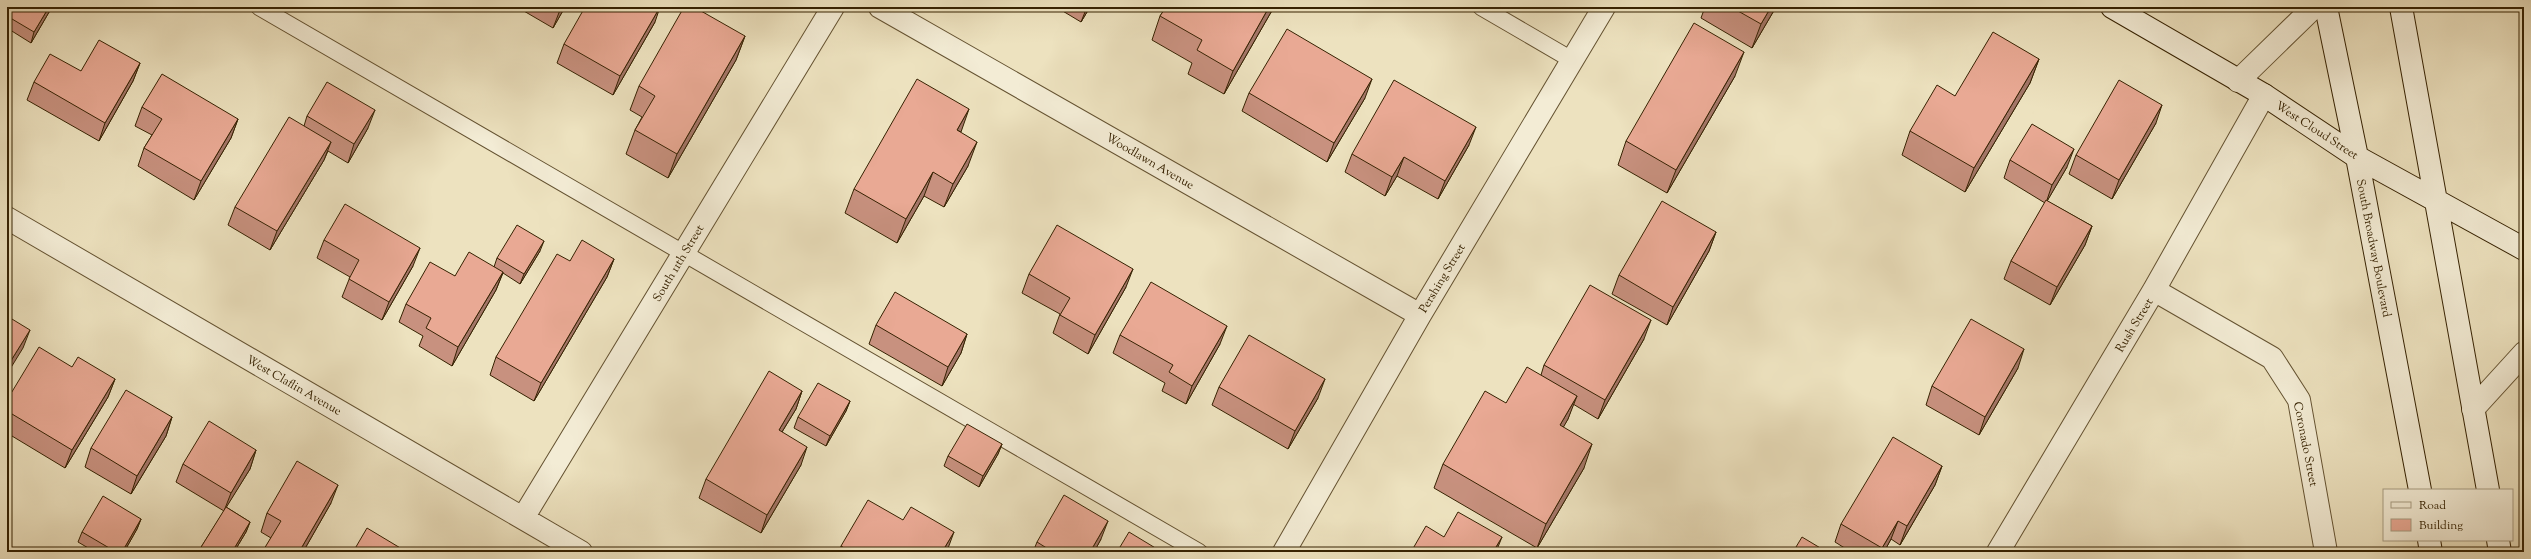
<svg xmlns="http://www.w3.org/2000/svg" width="2531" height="559" font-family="'Sorts Mill Goudy',serif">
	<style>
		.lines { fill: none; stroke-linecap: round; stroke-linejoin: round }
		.service-casing { stroke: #645231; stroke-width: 18 }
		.minor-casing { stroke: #645231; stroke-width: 24 }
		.secondary-casing { stroke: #362202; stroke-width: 24 }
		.service { stroke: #f3ecd5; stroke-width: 16 }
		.minor { stroke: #f3ecd5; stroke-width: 22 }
		.secondary { stroke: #f3ecd5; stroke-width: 22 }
		.wall { fill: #c8917f; stroke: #362202 }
		.shaded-wall { fill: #a37668; stroke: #362202 }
		.building { fill: #e9a994; stroke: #362202 }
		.labels { text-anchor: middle; stroke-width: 3.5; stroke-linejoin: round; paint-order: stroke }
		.street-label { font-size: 12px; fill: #362202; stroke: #f3ecd5 }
	</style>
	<rect width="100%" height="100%" fill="#ede2bf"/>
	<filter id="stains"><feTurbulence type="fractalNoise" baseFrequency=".005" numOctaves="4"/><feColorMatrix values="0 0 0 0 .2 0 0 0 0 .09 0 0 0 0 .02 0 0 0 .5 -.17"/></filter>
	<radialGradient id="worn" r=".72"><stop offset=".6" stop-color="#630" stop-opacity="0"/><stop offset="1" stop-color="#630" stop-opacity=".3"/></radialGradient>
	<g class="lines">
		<g class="service-casing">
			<path id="service" d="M259,7L1199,552
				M1481,7L1572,60"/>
		</g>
		<g class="minor-casing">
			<path id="minor" d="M880,7L1420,315
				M2238,81L2314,7
				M7,218L581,552
				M2154,290L2272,358L2299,400L2326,552
				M2473,409L2524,353
				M523,518L833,7
				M1284,552L1420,315L1604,7
				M1998,552L2154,290L2264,95"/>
		</g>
		<g class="secondary-casing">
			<path id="secondary" d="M2112,7L2264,95L2357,157L2524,249
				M2326,7L2357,157L2420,490
				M2401,7L2488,490
				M2429,540L2431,552
				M2498,540L2500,552"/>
		</g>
		<use href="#service" class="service"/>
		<use href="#minor" class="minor"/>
		<use href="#secondary" class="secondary"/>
	</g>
	<path class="wall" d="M7,7H52L31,43L7,28Z
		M517,7H565L553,28Z
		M1056,7H1090L1081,22Z
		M1166,7H1274L1224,94L1188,74L1192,63L1152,40L1160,16Z
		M1705,7H1776L1752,48L1701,18Z
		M655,22L613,95L557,63L564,44Z
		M745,36L736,60L668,178L626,154L635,130L642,117L630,110L639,86Z
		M2039,59L2030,83L1965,192L1902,155L1910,131L1955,96Z
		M140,63L133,81L99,141L27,100L34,82Z
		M1735,76L1667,193L1618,165L1626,141Z
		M1249,93L1365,98L1327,162L1242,111Z
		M142,107L238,119L231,138L194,200L138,166L144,148L152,135L135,126Z
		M307,116L368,128L348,163L328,151L324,160L270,250L228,225L235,207L304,126Z
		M2156,123L2112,199L2069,174L2076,155Z
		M961,133L968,166L944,207L924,196L897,243L845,213L854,189Z
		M1469,145L1438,199L1397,176L1385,196L1345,172L1352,154Z
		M2010,160L2067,167L2047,201L2092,226L2085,245L2050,305L2004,279L2011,261L2045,203L2004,178Z
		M1716,232L1709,251L1667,325L1612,294L1619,275Z
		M324,240L413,266L382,320L342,297L350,277L317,258Z
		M540,251L520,284L503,273L496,290L452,366L419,346L423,336L399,322L406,304L455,276L494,267L497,258Z
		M614,259L607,277L534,401L490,375L496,357L570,261Z
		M1029,274L1126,287L1088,354L1053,333L1060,314L1022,293Z
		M876,325L967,334L961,353L942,386L869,344Z
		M1120,335L1220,344L1186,404L1162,391L1165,383L1113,353Z
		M1644,339L1598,419L1573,404L1568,419L1563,427L1584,468L1537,548L1434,488L1443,464L1506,403L1541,375L1544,365Z
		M2018,368L1979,435L1926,405L1932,386Z
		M115,379L108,397L65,468L7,433V400Z
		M1219,387L1318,398L1288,449L1212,405Z
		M802,391L796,409L782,432L801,465L761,533L699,498L706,479Z
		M850,401L846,411L826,446L794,428L798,417Z
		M172,417L166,436L131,494L85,467L91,448Z
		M1002,444L998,454L979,487L944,466L948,456Z
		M256,450L250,469L226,507L250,522L246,532L234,552H198L224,511L176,482L183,464Z
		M1942,466L1935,485L1900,545L1891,539L1884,552H1851L1835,542L1841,524Z
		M331,503L303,552H263L271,538L261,532L267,513Z
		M141,519L137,529L124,552H95L78,542L82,532Z
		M1101,539L1094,552H1033L1037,542Z
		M841,546L947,551L946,552H839Z"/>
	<path class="shaded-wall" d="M49,7H52L31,43L34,32Z
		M562,7H565L553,28L560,10Z
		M660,7L655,22L613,95L620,76Z
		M1087,7H1090L1081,22Z
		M1269,7H1274L1224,94L1233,71Z
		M1771,7H1776L1752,48L1761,24Z
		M745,36L736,60L668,178L677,154Z
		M1744,52L1735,76L1667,193L1676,170Z
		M2039,59L2030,83L1965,192L1974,168Z
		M140,63L133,81L99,141L105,123Z
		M1372,79L1365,98L1327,162L1334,143Z
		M2162,105L2156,123L2112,199L2119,180Z
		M969,109L961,132L957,130Z
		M375,110L368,128L348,163L354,144Z
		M238,119L231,138L194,200L201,181Z
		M1476,127L1469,145L1438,199L1445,181Z
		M331,142L324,160L270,250L277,231Z
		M977,142L968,166L944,207L953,184Z
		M2074,149L2067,167L2046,203L2052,185Z
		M1404,157L1397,176L1385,196L1392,177Z
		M933,172L924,196L897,243L906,219Z
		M2092,226L2085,245L2050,305L2057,287Z
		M1716,232L1709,251L1667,325L1673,307Z
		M544,241L540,251L520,284L524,274Z
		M420,248L413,266L382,320L389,302Z
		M614,259L607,277L534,401L541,383Z
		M1133,269L1126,287L1088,354L1095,335Z
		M503,272L496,290L452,366L458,347Z
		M1651,320L1644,339L1598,419L1605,400Z
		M1227,326L1220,344L1186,404L1192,386Z
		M30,330L23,348L7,374V367Z
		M967,334L961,353L942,386L948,367Z
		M2024,349L2018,368L1979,435L1985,417Z
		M115,379L108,397L65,468L72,450Z
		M1325,379L1318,398L1288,449L1295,431Z
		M802,391L796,409L772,448L779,430Z
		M1577,396L1568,419L1551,449L1560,425Z
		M850,401L846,411L826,446L830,436Z
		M172,417L166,436L131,494L137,476Z
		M1002,444L998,454L979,487L983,476Z
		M1592,444L1584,468L1537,548L1546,524Z
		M807,447L801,465L761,533L767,515Z
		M256,450L250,469L224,511L231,493Z
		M1942,466L1935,485L1900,545L1907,526Z
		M338,485L331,503L303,552H299Z
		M141,519L137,529L124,552H122Z
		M1108,521L1101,539L1094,552H1090Z
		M1898,521L1891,539L1884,552H1881L1882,548Z
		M250,522L246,532L234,552H232Z
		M954,532L947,551L946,552H942Z
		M1502,537L1496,552H1493Z"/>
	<path class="building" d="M7,7H49L34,32L7,16Z
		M555,7H562L560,10Z
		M585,7H660L620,76L564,44Z
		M684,7H694L745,36L677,154L635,130L655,96L639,86Z
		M1166,7H1269L1233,71L1197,50L1202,40L1160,16Z
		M1731,7H1771L1761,24Z
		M1694,23L1744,52L1676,170L1626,141Z
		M1287,29L1372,79L1334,143L1249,93Z
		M1993,32L2039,59L1974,168L1910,131L1937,85L1955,96Z
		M99,40L140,63L105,123L34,82L50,54L81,71Z
		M162,74L238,119L201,181L144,148L162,119L142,107Z
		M917,79L969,109L957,130L977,142L953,184L933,172L906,219L854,189Z
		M1394,80L1476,127L1445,181L1404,157L1392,177L1352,154Z
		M2119,80L2162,105L2119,180L2076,155Z
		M327,82L375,110L354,144L307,116Z
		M289,117L331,142L277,231L235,207Z
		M2032,124L2074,149L2052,185L2010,160Z
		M2046,200L2092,226L2057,287L2011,261Z
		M1662,201L1716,232L1673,307L1619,275Z
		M345,204L420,248L389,302L349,279L359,260L324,240Z
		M517,225L544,241L524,274L497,258Z
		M1057,225L1133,269L1095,335L1060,315L1070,298L1029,274Z
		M582,240L614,259L541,383L496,357L557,254L570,261Z
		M469,252L503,272L458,347L426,328L431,318L406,304L430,262L455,276Z
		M1151,282L1227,326L1192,386L1169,372L1173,365L1120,335Z
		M1590,285L1651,320L1605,400L1544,365Z
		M895,292L967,334L948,367L876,325Z
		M7,316L30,330L7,367Z
		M1971,319L2024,349L1985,417L1932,386Z
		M1249,335L1325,379L1295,431L1219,387Z
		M39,347L72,367L78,357L115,379L72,450L7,411V400Z
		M1527,367L1577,396L1560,425L1592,444L1546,524L1443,464L1485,391L1506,403Z
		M769,371L802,391L779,430L807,447L767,515L706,479Z
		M818,383L850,401L830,436L798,417Z
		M126,390L172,417L137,476L91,448Z
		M209,421L256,450L231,493L183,464Z
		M967,424L1002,444L983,476L948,456Z
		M1893,437L1942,466L1907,526L1898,521L1882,548L1841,524Z
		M297,461L338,485L299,552H269L264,549L281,521L267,513Z
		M1064,495L1108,521L1090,552H1053L1037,542Z
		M103,496L141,519L122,552H116L82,532Z
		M868,500L903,520L911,507L954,532L942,552H851L841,546Z
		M226,507L250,522L232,552H198Z
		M1458,512L1502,537L1493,552H1411L1426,526L1444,537Z
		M367,528L407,552H353Z
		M1129,532L1162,552H1117Z
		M1802,537L1827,552H1793Z"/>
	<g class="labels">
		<g class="street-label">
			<text transform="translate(2317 130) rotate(33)" y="4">West Cloud Street</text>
			<text transform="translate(1150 161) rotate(30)" y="4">Woodlawn Avenue</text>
			<text transform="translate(2374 248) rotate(79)" y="4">South Broadway Boulevard</text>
			<text transform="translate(678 263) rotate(-59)" y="4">South 11th Street</text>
			<text transform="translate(1442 278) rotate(-59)" y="4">Pershing Street</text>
			<text transform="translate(2134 325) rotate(-59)" y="4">Rush Street</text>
			<text transform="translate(294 385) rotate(30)" y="4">West Claflin Avenue</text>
			<text transform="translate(2306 444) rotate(79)" y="4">Coronado Street</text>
		</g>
	</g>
	<rect width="2531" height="559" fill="none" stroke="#ede2bf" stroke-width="24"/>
	<rect x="8" y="8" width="2515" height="543" fill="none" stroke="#362202" stroke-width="2"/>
	<rect x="12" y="12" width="2507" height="535" fill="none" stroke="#362202"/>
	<rect x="2383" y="489" width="130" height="52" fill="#f3ecd5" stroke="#a79b81"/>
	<rect x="2391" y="502" width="20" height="6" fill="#f3ecd5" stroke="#a79b81"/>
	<text x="2419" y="509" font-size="12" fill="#362202">Road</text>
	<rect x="2391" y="519" width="20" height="12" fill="#e9a994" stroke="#a79b81"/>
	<text x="2419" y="529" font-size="12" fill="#362202">Building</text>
	<rect width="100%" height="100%" filter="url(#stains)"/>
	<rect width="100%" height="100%" fill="url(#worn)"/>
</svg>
